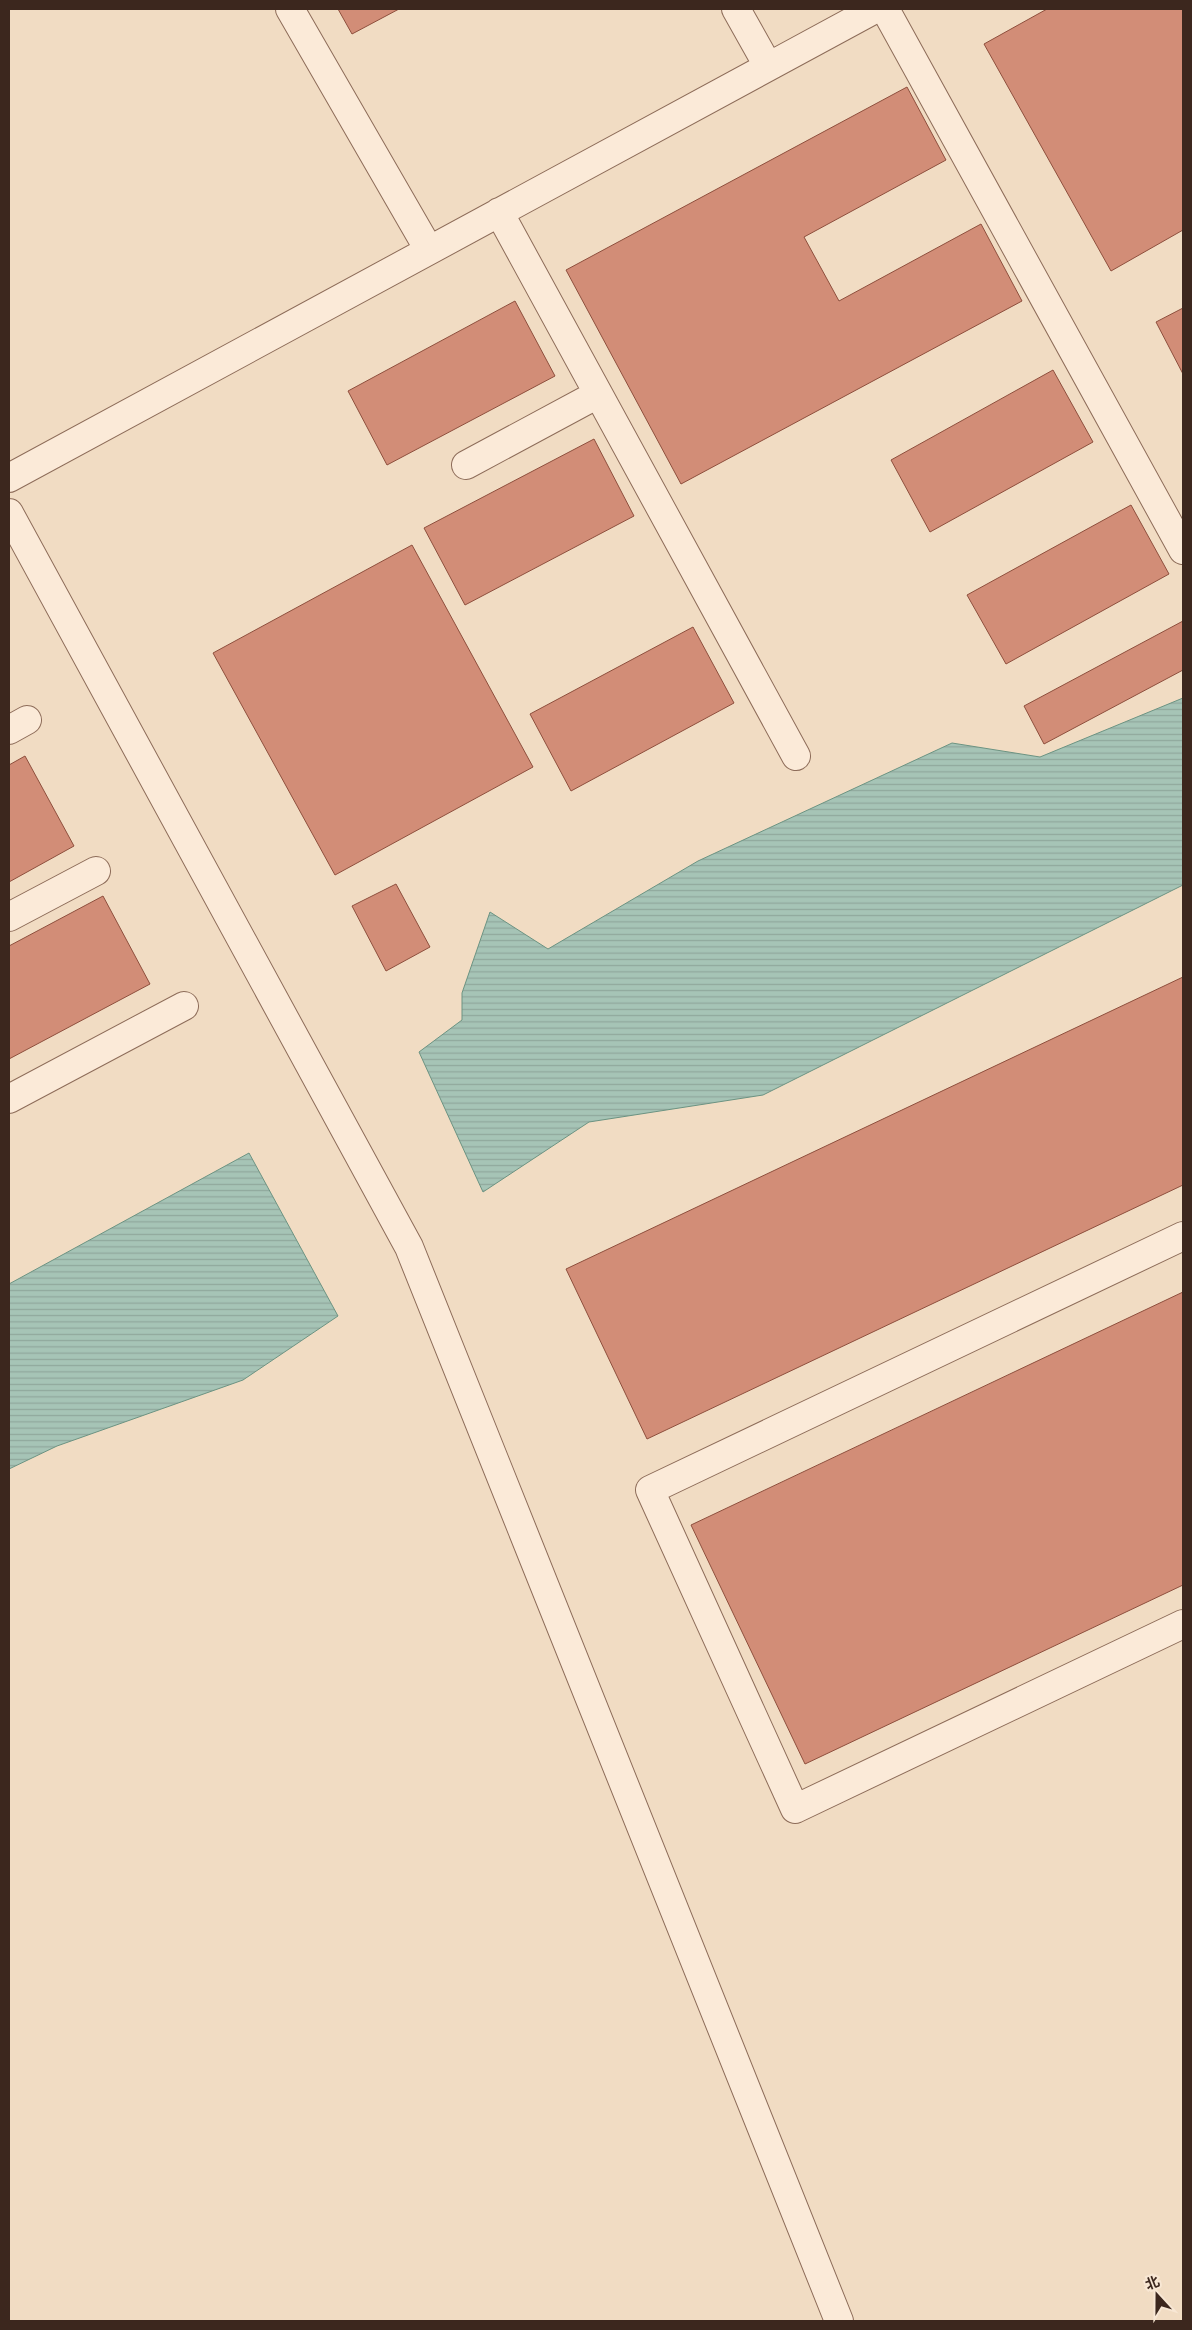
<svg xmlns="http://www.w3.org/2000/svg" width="1192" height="2330" font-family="'Source Serif 4','Noto Sans SC',serif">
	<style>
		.water { fill: url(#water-rules); stroke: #6c9382 }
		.building { fill: #d28d77; stroke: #8e4f3d }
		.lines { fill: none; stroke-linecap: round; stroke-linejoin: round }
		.minor-casing { stroke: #8d6c59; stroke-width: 30 }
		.minor { stroke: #fbead8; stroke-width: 28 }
	</style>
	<defs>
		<pattern id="water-rules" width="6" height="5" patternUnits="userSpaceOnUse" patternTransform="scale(1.25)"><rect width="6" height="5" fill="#a6c4b6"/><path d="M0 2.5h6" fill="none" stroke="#90a89c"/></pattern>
	</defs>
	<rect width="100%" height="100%" fill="#f1dcc3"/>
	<path class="water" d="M1183,698V885L763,1095L589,1122L483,1192L419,1052L462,1020V993L490,912L548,949L698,861L952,743L1040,757Z
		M249,1153L338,1316L243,1380L57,1446L9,1469V1284Z"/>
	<path class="building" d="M338,9H399L352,34Z
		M1047,9H1183V230L1111,271L984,44Z
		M907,87L946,160L804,237L839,301L981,224L1022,301L681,484L566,270Z
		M515,301L555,376L387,465L348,391Z
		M1183,308V374L1156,322Z
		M1053,370L1093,442L930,532L891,460Z
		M594,439L634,516L465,605L424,528Z
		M1131,505L1169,574L1006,664L967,595Z
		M412,545L533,767L335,875L213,653Z
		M1183,621V670L1044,744L1024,706Z
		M693,627L734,703L571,791L530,714Z
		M25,756L74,846L9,882V765Z
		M396,884L430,947L386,971L352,906Z
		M103,896L150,984L9,1059V946Z
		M1183,977V1185L647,1439L566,1269Z
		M1183,1292V1585L805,1764L691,1525Z"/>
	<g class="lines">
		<g class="minor-casing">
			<path id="minor" d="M290,9L429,250
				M736,9L768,66
				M885,9L1183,550
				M499,212L796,756
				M466,465L598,394
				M9,478L875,9
				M9,513L409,1247L839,2321
				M9,730L27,720
				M9,917L96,871
				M9,1099L184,1006
				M1183,1236L650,1490L795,1809L1183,1624"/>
		</g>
		<use href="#minor" class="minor"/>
	</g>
	<rect width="1192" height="2330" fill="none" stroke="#3c271e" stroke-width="20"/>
	<g transform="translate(1157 2295) rotate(339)" stroke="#f8e7d4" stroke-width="4" paint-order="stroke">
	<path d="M0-4L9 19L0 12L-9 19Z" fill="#3c271e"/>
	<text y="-8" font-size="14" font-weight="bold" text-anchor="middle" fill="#3c271e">北</text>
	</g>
</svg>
